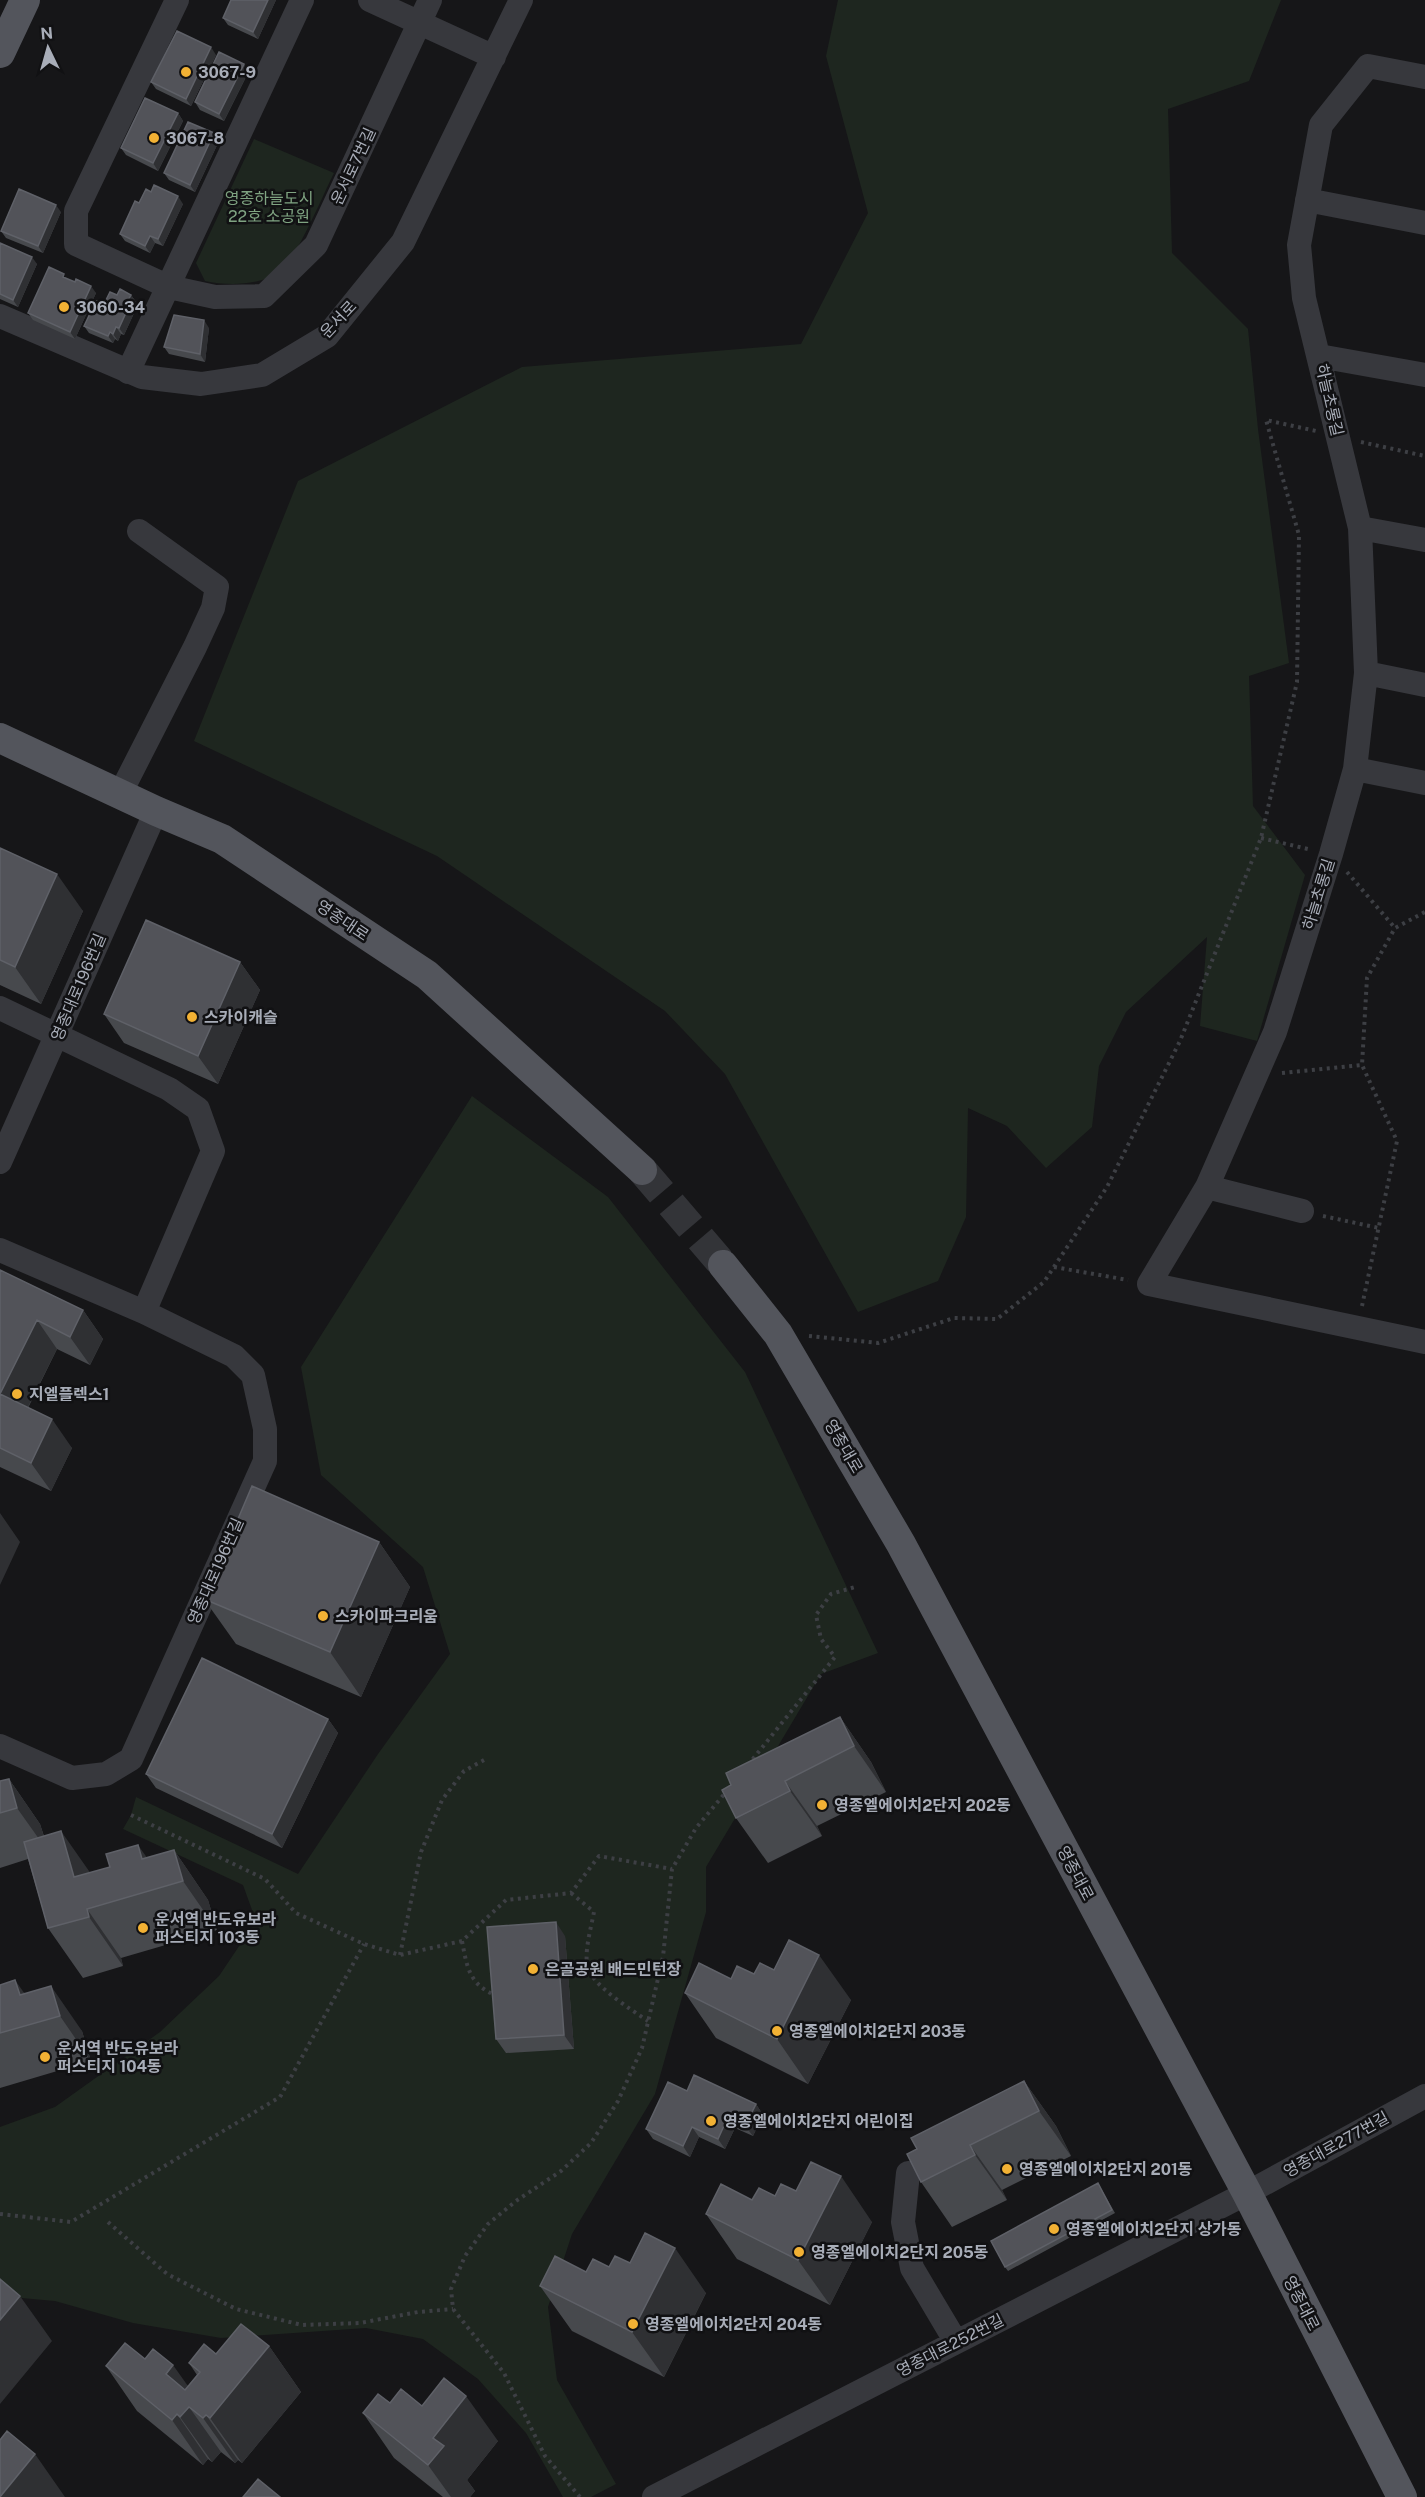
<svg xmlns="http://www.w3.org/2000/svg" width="1425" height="2497" font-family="'Public Sans','Noto Sans KR',sans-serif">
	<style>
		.green { fill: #1e261f }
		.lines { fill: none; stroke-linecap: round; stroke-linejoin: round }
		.major-tunnel { stroke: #333438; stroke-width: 30; stroke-dasharray: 30 15; stroke-linecap: butt }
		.path { stroke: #3d3f44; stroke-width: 4; stroke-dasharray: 3 4.5; stroke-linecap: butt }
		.minor { stroke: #37383d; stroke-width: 24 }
		.major { stroke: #53555c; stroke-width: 30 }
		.wall { fill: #47494d }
		.shaded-wall { fill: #2f3033 }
		.building { fill: #525359; stroke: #5f6168; stroke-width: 1.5 }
		.poi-dot { fill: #f2b134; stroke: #111113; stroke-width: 2 }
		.labels { text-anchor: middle; stroke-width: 5; stroke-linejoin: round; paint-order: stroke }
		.poi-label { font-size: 16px; font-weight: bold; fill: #a8adb8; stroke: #111113; text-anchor: start }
		.street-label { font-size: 16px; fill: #a8adb8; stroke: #111113 }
		.park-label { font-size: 16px; fill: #7fa381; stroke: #111113 }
	</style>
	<rect width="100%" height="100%" fill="#161618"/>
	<path class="green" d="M838,0H1281L1249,81L1168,109L1172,253L1248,329L1258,429L1289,663L1249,676L1253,806L1305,875L1257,1041L1200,1026L1207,937L1126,1012L1099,1066L1092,1127L1046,1168L1007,1126L968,1108L966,1217L938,1281L858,1312L725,1074L665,1011L437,856L194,741L298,481L522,367L801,344L868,213L826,56Z
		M254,139L334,173C324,193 296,259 281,271C260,286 228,286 205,281L196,263Z
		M472,1096L608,1197L745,1372L878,1653L821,1674L706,1867V1912L655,2094L572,2234L548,2307L557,2380L616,2484L591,2497H563L526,2433L478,2379L423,2339L366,2328L221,2338L133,2323L55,2301L0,2296V2127L55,2107L160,2032L219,1976L256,1921L243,1885L123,1829L131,1815L136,1797L298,1874L378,1754L450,1654L423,1567L321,1475L301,1367Z"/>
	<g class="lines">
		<path class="major-tunnel" d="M642,1170L723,1265"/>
		<path class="path" d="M1361,442L1425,456
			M1261,838L1312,850
			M1347,872L1395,928
			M1282,1073L1362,1065
			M1323,1216L1379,1228
			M1054,1267L1128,1280
			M1362,1306L1397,1141L1362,1065L1367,978L1395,928L1425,912
			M809,1336L878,1343L954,1318L997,1319L1044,1282L1107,1187L1180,1041L1261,838L1297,682L1299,535L1266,420L1316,431
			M748,1765L835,1657L821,1639L816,1615L831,1594L855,1587
			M131,1815L265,1879L296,1913L364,1944L400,1955L462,1941L506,1900L571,1893L599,1856L672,1869
			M571,1893L594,1912C591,1928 585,1948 587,1964C589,1984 632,2010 648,2021
			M462,1941C467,1967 469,1984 495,1995
			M400,1955L421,1852L442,1800L464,1771L484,1760
			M0,2214L71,2222L280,2097L364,1944
			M108,2222L167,2274L236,2309L302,2325L360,2323L418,2312L453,2309
			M580,2497L545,2456L504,2373L453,2309L451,2289L465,2256L488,2224L516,2201L561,2171L591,2143L618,2101L642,2048L663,1957L672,1869L696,1828L726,1792"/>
		<path class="minor" d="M177,0L76,211V244L169,287L215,297L264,296L316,245L430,0
			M370,0L494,57
			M1425,77L1368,66L1321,125L1299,245L1304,298L1360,528L1366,673L1355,769L1331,854L1275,1032L1207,1187L1149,1284L1425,1342
			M1307,200L1425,223
			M0,316L142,377L201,384L262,375L327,336L403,242L521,0
			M1319,356L1425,375
			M128,372L302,0
			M1360,528L1425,540
			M1366,673L1425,685
			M1355,769L1425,783
			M120,794L195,647L213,608L217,587L139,531
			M0,1008L169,1089L198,1109L213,1151L144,1312
			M0,1162L156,811
			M1207,1187L1302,1211
			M0,1250L144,1312L234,1356L253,1375L265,1429V1461L131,1759L106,1774L72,1778L0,1746
			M908,2173L903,2222L912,2268L956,2342
			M654,2497L1247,2193L1425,2096"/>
		<path class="major" d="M0,53L25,0
			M0,738L156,811L222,839L427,975L642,1170
			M723,1265L778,1334L901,1544L1247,2193L1402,2497"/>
	</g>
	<path class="wall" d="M231,0H276L258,39L228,25L223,18Z
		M216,55L191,106L156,89L151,82Z
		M249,71L224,121L200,110L195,102Z
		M178,113L183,121L158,171L126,155L121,148Z
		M214,133L219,141L195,192L169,180L164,173Z
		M139,203L183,204L163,246L155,243L150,253L125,241L120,234Z
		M61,212L43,253L6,238L1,231Z
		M0,243L37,264L18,307L0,299Z
		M68,279L96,293L75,339L33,320L28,313Z
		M117,295H131L136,302L133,308L135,311L124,335L121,334L118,341L115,339L113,343L89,333L84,326Z
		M209,328L205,362L169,354L164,347Z
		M0,848L83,911L41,1004L0,985Z
		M240,962L260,990L218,1084L124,1043L104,1014Z
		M0,1271L83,1310L103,1339L90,1365L57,1349L28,1408L72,1448L51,1491L0,1467Z
		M379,1542L410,1587L361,1697L236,1644L204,1599Z
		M840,1717L871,1762L886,1792L817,1826L822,1836L768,1863L736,1818L731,1785Z
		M328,1719L338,1733L282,1848L156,1788L146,1774Z
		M9,1779L40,1824L44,1836L90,1873L174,1850L208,1900L217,1930L121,1958L123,1966L83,1978L48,1928L28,1859L0,1868V1781Z
		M565,1936L574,2049L506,2053L496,2039Z
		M774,1970L851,2000L808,2084L716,2038L685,1993L731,1979Z
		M0,1985L25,1993L82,2031L91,2061L0,2088Z
		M1024,2081L1056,2126L1071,2156L1002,2190L1007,2200L952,2227L921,2182L917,2149Z
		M687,2091L756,2104L763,2115L753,2136L735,2128L725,2149L699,2137L690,2157L653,2139L646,2129Z
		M1098,2183L1115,2213L1008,2271L1005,2267Z
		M775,2196L872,2222L830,2305L737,2259L706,2214L752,2200Z
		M630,2263L706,2293L664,2377L572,2331L540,2286L586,2272Z
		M269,2346L301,2392L242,2463L238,2460L235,2463L221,2452L212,2462L208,2459L203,2465L137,2411L106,2366L145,2359L188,2386L197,2375L189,2363Z
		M390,2403L422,2406L498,2441L467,2480L475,2491L470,2497H443L394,2458L363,2413Z"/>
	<path class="shaded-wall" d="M268,0H276L258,39L253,32Z
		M211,47L216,55L191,106L186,99Z
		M244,64L249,71L224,121L219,114Z
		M178,113L183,121L158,171L153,163Z
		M214,133L219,141L195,192L190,185Z
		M178,196L183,204L163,246L158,239Z
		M56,205L61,212L43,253L38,246Z
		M150,236L155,243L150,253L145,246Z
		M32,257L37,264L18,307L13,300Z
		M91,286L96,293L75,339L70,332Z
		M131,295L136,302L133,308L135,311L124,335L119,328L127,302Z
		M204,320L209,328L205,362L200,354Z
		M116,327L121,334L118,341L113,334Z
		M110,332L115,339L113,343L108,336Z
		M57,874L83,911L41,1004L15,967Z
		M240,962L260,990L218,1084L198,1056Z
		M83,1310L103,1339L90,1365L70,1337Z
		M37,1320L57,1349L20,1423L0,1394Z
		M52,1419L72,1448L51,1491L31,1463Z
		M0,1513L20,1542L0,1585Z
		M379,1542L410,1587L361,1697L330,1652Z
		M840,1717L871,1762L886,1792L854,1746Z
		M328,1719L338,1733L282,1848L272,1834Z
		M9,1779L40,1824L49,1853L17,1808Z
		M785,1781L817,1826L822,1836L790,1791Z
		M61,1831L96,1881L74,1877Z
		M138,1845L167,1886L142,1859Z
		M174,1850L208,1900L217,1930L183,1881Z
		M87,1909L121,1958L123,1966L89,1917Z
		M556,1922L565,1936L574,2049L564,2035Z
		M819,1955L851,2000L808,2084L777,2039Z
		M15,1980L44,2021L20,1995Z
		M51,1986L82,2031L91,2061L60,2016Z
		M1024,2081L1056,2126L1071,2156L1039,2111Z
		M756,2104L763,2115L753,2136L745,2126Z
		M728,2117L735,2128L725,2149L718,2139Z
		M692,2127L699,2137L690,2157L683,2146Z
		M970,2145L1002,2190L1007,2200L975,2155Z
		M841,2176L872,2222L830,2305L798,2260Z
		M675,2248L706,2293L664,2377L632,2332Z
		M20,2296L52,2341L0,2404V2320Z
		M269,2346L301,2392L242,2463L210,2418Z
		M173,2365L205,2410L189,2407L221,2452L212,2462L180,2417L166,2374Z
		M466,2396L498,2441L467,2480L475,2491L470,2497H451L428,2465L433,2438Z
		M177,2414L208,2459L203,2465L172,2420Z
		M206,2415L238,2460L235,2463L203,2418Z
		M35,2454L65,2497H0Z"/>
	<path class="building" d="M231,0H268L253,32L223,18Z
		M177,31L211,47L186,99L151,82Z
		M219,52L244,64L219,114L195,102Z
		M145,98L178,113L153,163L121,148Z
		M188,122L214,133L190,185L164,173Z
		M154,185L178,196L158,239L150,236L145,246L120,234L135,201L139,203L146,189L151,192Z
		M19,189L56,205L38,246L1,231Z
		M0,243L32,257L13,300L0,294Z
		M49,267L64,274L63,277L75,282L76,279L91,286L70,332L28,313Z
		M120,289L131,295L127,302L130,304L119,328L116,327L113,334L110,332L108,336L84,326L96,301L104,304L110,292L117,295Z
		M174,315L204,320L200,354L164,347Z
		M0,848L57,874L15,967L0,960Z
		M146,920L240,962L198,1056L104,1014Z
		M0,1270L83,1310L70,1337L37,1320L0,1394L52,1419L31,1463L0,1448Z
		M252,1486L379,1542L330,1652L204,1599Z
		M202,1658L328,1719L272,1834L146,1774Z
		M840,1717L854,1746L785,1781L790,1791L736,1818L722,1790L731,1785L726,1773Z
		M9,1779L17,1808L0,1813V1781Z
		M61,1831L74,1877L110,1867L106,1854L138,1845L142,1859L174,1850L183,1881L87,1909L89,1917L48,1928L24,1842Z
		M556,1922L564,2035L496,2039L487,1927Z
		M789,1940L819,1955L777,2039L685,1993L699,1963L731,1979L737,1966L754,1974L760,1963L774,1970Z
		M15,1980L20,1995L51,1986L60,2016L0,2033V1985Z
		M694,2075L756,2104L745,2126L728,2117L718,2139L692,2127L683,2146L646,2129L668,2082L687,2091Z
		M1024,2081L1039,2111L970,2145L975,2155L921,2182L907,2154L917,2149L911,2138Z
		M811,2162L841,2176L798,2260L706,2214L721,2184L752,2200L759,2188L775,2196L781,2184L796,2191Z
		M1098,2183L1112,2210L1005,2267L991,2241Z
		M645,2233L675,2248L632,2332L540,2286L555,2256L586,2272L593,2259L609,2267L615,2256L630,2263Z
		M0,2279L20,2296L0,2320Z
		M241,2324L269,2346L210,2418L206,2415L203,2418L189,2407L180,2417L177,2414L172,2420L106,2366L125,2343L145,2359L153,2349L173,2365L166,2374L185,2390L200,2372L189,2363L204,2344L216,2354Z
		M444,2378L466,2396L433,2438L444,2446L428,2465L363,2413L378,2394L390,2403L401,2389L422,2406Z
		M7,2431L35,2454L0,2497V2440Z
		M258,2479L280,2497H243Z"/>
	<g class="poi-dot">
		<circle cx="186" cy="72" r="6"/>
		<circle cx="154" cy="138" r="6"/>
		<circle cx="64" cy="307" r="6"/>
		<circle cx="192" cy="1017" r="6"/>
		<circle cx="17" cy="1394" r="6"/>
		<circle cx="323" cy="1616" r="6"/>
		<circle cx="822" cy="1805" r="6"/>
		<circle cx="143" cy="1928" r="6"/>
		<circle cx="533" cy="1969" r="6"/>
		<circle cx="777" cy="2031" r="6"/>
		<circle cx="45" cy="2057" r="6"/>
		<circle cx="711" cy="2121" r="6"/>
		<circle cx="1007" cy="2169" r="6"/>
		<circle cx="1054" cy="2229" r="6"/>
		<circle cx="799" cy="2252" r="6"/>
		<circle cx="633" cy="2324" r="6"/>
	</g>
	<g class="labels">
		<g class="poi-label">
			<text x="198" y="78">3067-9</text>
			<text x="166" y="144">3067-8</text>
			<text x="76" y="313">3060-34</text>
			<text x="204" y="1023">스카이캐슬</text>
			<text x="29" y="1400">지엘플렉스1</text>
			<text x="335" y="1622">스카이파크리움</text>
			<text x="834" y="1811">영종엘에이치2단지 202동</text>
			<text x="155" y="1925">운서역 반도유보라<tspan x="155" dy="18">퍼스티지 103동</tspan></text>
			<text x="545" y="1975">은골공원 배드민턴장</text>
			<text x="789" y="2037">영종엘에이치2단지 203동</text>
			<text x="57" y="2054">운서역 반도유보라<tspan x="57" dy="18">퍼스티지 104동</tspan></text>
			<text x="723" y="2127">영종엘에이치2단지 어린이집</text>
			<text x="1019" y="2175">영종엘에이치2단지 201동</text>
			<text x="1066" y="2235">영종엘에이치2단지 상가동</text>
			<text x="811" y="2258">영종엘에이치2단지 205동</text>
			<text x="645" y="2330">영종엘에이치2단지 204동</text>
		</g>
		<g class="street-label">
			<text transform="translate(353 166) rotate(-65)" y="6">운서로7번길</text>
			<text transform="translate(338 319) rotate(-47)" y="6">운서로</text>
			<text transform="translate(1330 400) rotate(77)" y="6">하늘초롱길</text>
			<text transform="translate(1318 894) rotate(-73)" y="6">하늘초롱길</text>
			<text transform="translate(343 920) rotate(34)" y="6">영종대로</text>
			<text transform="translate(78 987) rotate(-67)" y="6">영종대로196번길</text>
			<text transform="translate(844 1446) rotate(60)" y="6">영종대로</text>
			<text transform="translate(215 1571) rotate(-66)" y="6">영종대로196번길</text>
			<text transform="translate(1076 1873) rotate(62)" y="6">영종대로</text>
			<text transform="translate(1336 2144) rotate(-29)" y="6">영종대로277번길</text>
			<text transform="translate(1302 2303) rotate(63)" y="6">영종대로</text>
			<text transform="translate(950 2345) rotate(-27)" y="6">영종대로252번길</text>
		</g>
		<g class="park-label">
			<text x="269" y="204">영종하늘도시<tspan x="269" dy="18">22호 소공원</tspan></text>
		</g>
	</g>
	<g transform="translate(48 48) rotate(355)" stroke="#111113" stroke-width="4.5" paint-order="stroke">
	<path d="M0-4.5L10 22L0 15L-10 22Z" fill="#a8adb8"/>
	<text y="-9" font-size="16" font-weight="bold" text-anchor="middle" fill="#a8adb8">N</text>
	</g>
</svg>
